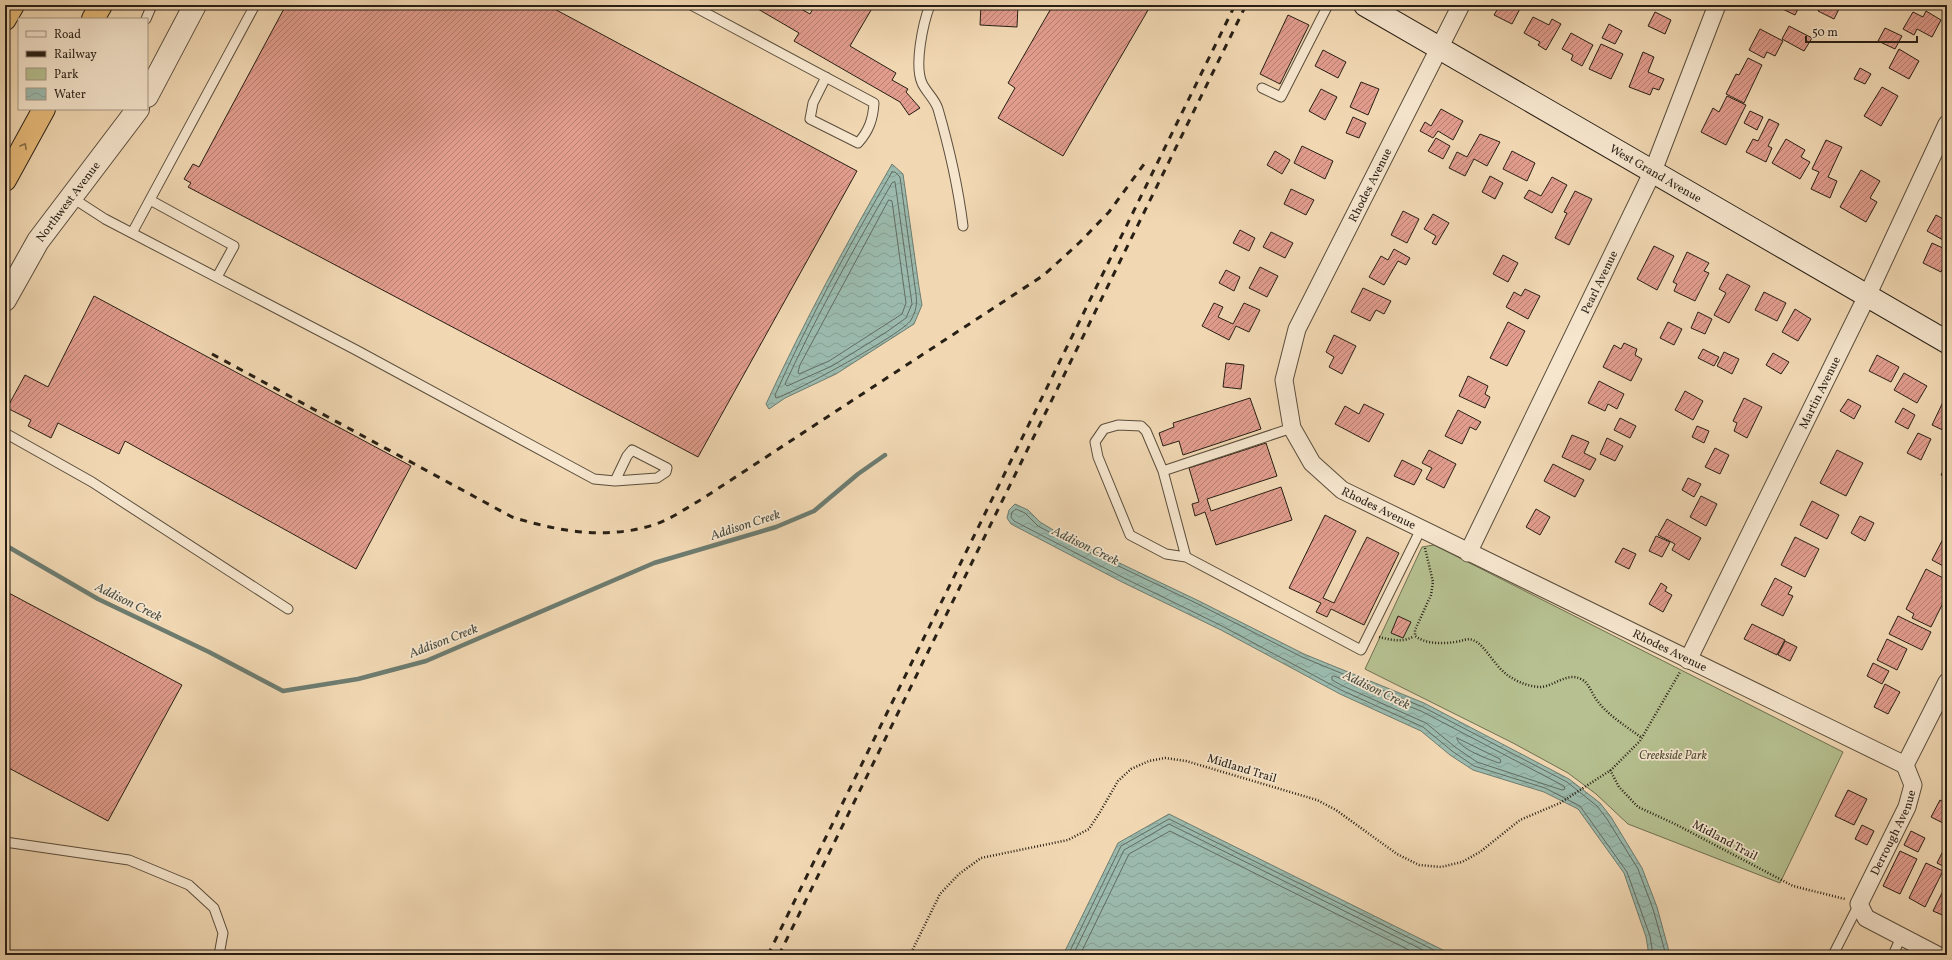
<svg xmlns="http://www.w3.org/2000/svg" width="1952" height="960" font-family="Vollkorn,serif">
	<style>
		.park { fill: #b6c090; stroke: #6f7052 }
		.water { fill: url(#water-waves); stroke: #6d7c70 }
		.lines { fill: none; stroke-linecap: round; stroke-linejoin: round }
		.shore { stroke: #626c61; stroke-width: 1 }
		.stream { stroke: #6d7c70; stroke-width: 4.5 }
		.building { fill: url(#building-hatch); stroke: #281f15 }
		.service-casing { stroke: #5a4d3c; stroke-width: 11 }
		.minor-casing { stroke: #5a4d3c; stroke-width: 19 }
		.tertiary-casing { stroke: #5a4d3c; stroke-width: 24 }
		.secondary-casing { stroke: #281f15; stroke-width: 24 }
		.motorway-casing { stroke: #281f15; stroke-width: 24 }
		.path { stroke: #281f15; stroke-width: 2.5; stroke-dasharray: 1 2; stroke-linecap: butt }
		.service { stroke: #f6e6ce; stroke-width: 9 }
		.minor { stroke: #f6e6ce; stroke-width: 17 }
		.tertiary { stroke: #f6e6ce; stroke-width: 22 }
		.secondary { stroke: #f6e6ce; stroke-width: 22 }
		.motorway { stroke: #e8bc7a; stroke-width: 22 }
		.rail { stroke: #281f15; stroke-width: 3; stroke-dasharray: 7 7; stroke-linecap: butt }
		.oneway { stroke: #886e48 }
		.labels { text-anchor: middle; stroke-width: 3.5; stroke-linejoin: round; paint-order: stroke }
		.street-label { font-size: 12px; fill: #281f15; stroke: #f6e6ce }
		.park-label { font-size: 12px; font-style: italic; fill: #534f3a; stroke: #f6e6ce }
		.water-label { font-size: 13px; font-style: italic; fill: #4a4e43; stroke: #f6e6ce }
	</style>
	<defs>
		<pattern id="water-waves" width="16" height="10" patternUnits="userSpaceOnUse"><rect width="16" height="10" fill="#9bbaad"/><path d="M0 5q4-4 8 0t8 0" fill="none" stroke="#869f94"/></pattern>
		<pattern id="building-hatch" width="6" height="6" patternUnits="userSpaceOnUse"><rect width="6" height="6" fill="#e19c8d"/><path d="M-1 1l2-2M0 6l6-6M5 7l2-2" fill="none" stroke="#b67f72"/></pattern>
	</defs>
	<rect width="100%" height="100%" fill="#f1d8b3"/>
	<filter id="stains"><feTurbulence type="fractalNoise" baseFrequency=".005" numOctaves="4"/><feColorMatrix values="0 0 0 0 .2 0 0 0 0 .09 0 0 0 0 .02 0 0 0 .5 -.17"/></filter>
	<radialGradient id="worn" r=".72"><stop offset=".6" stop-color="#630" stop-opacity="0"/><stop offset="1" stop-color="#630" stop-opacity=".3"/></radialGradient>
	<path class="park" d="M1434,545L1843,752L1780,883L1628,824L1596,794L1568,773L1513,743L1365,669L1422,547Z"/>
	<path class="water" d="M892,164L903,174L919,287L922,305L914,324L836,374L785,398L769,409L766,404C804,322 847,242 892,164Z
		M1015,504L1028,510L1040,522L1065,537L1199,601L1304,654L1424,703L1569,779L1600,803L1611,817L1642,868L1657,907L1670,955H1649L1646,937L1624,873L1578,809L1544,792L1473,770L1450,755L1421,731L1340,694L1221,630L1122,582L1011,524L1007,518L1009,510Z
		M1169,814L1453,955H1063L1118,843Z"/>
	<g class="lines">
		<path class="shore" d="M892,172H895L900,177L915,287C917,300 918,308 911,320C904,333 794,393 776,398L775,395C809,319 850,244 892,172Z
			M895,182L912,304L906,318L885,333L832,366L787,386L785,384C817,315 854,248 892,183Z
			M889,200L892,201L906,303L902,314L829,361L799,374L798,372L800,365Z
			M1334,676L1421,711L1564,786L1565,789L1562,790L1477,762L1455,747L1426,723L1343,686L1332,680V677Z
			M1457,738L1500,759L1501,762L1499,763C1490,760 1457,748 1457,738Z
			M1068,955L1121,846L1169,819L1444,955
			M1073,955L1124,850L1169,824L1433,955
			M1080,955L1129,854L1170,831L1419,955
			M1653,955L1650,936L1627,872L1580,806L1545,788L1474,766L1452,751L1423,727L1341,690L1222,626L1124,578L1014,521L1011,517L1012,512L1016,509L1025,513L1038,526L1064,540L1198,604L1302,657L1423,707L1567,782L1597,806L1607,819L1638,869L1653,909L1666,955"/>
		<path class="stream" d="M5,545L98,599L209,652L283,691L358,679L426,661L654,563L776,527L814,511L858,474L885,455"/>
	</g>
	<path class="building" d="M286,5H547L857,171L698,457L188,187L191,183L184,179L193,164L199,167Z
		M751,5H794L810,14L815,5H874L850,46L896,73L892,80L908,89L906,92L920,108L909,115L900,102L794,41L799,33Z
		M981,5H1018L1017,27L980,25Z
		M1053,5H1151L1063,156L998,118L1015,88L1008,83Z
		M1500,5H1522L1512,24L1494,15Z
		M1774,5H1800L1795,15Z
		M1821,5H1841L1834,19L1818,11Z
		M1926,11L1941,20L1932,37L1917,29L1914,35L1903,29L1913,12L1923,17Z
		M1655,12L1671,20L1665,34L1648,26Z
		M1288,15L1309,25L1280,84L1260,74Z
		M1533,17L1549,25L1552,19L1561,24L1546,50L1538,45L1540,42L1524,33Z
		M1609,24L1622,31L1615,44L1602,38Z
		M1789,26L1812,38L1804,51L1782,39Z
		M1885,28L1902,36L1895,49L1878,41Z
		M1760,29L1783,41L1775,56L1767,52L1764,58L1749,50Z
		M1571,33L1593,45L1582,66L1571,60L1573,55L1562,49Z
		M1601,44L1623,54L1611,79L1589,69Z
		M1899,49L1919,61L1909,79L1889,68Z
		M1323,50L1346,62L1338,78L1315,66Z
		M1643,52L1654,57L1648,72L1664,79L1659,90L1653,88L1650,95L1629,87Z
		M1748,58L1762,65L1744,103L1726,94L1736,74L1739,75Z
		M1860,68L1871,74L1865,84L1854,79Z
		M1361,82L1379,89L1368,115L1350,107Z
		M1882,87L1898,96L1881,126L1864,116Z
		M1321,89L1337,97L1325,120L1309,111Z
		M1727,96L1746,105L1726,145L1701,132L1713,108L1719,112Z
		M1441,109L1463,121L1453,140L1438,131L1433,138L1420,131L1425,122L1431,126Z
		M1750,111L1763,117L1757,130L1744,123Z
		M1353,117L1366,123L1359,138L1346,133Z
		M1769,119L1779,124L1768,146L1772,148L1766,162L1746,152L1753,139L1758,141Z
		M1480,134L1500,142L1487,166L1474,159L1465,176L1449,168L1457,152L1467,157Z
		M1436,138L1450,146L1443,159L1428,151Z
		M1786,139L1805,150L1801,157L1810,162L1800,179L1772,163Z
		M1826,140L1842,147L1828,177L1837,181L1830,198L1811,189L1819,172L1812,169Z
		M1302,146L1333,161L1325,179L1294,163Z
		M1275,151L1290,160L1282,174L1267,165Z
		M1512,151L1535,163L1527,181L1503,169Z
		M1861,170L1880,181L1870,198L1877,202L1866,222L1840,207Z
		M1490,176L1503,183L1495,199L1482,192Z
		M1552,177L1567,185L1552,213L1524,198L1529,190L1541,196Z
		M1291,189L1314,200L1306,215L1284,204Z
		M1575,191L1592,199L1569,245L1555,238L1567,213L1564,212Z
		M1403,211L1419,219L1407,243L1391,235Z
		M1433,214L1449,223L1436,245L1432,243L1436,236L1424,229Z
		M1936,215L1947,221V232L1943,240L1927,231Z
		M1240,230L1255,238L1249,251L1233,243Z
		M1271,232L1293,243L1285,258L1263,247Z
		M1932,243L1947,250V259L1941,272L1923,263Z
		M1654,246L1674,256L1657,290L1637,279Z
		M1394,249L1410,258L1406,265L1398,261L1384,285L1369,277L1381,256L1388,260Z
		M1687,252L1709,263L1704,271L1709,273L1695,301L1674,291L1677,284L1673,282Z
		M1503,255L1518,263L1508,282L1493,274Z
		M1260,267L1278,276L1267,297L1249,288Z
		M1226,270L1240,277L1234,291L1219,283Z
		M1727,274L1750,286L1729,323L1714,315L1726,293L1719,289Z
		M1363,288L1391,301L1384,314L1376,310L1370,321L1351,312Z
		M1525,289L1540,296L1528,319L1506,307L1514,292L1521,296Z
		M1764,292L1786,303L1777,321L1755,310Z
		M94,296L411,466L356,569L125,441L119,454L58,423L51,438L28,426L31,420L7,408L25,375L48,387Z
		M1214,303L1223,307L1218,317L1233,324L1244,303L1260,310L1249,332L1236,326L1229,340L1202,326Z
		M1795,309L1811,319L1798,341L1782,332Z
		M1698,312L1712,319L1705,334L1691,328Z
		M1508,322L1525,331L1507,366L1490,358Z
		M1668,322L1682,329L1674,345L1660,338Z
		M1334,335L1356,346L1342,374L1329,367L1334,357L1326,352Z
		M1624,343L1637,349L1635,355L1642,359L1631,381L1603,367L1614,345L1621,349Z
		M1703,349L1719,357L1714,366L1698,358Z
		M1724,352L1739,359L1732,374L1717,366Z
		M1773,353L1789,362L1781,374L1766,365Z
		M1877,355L1899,367L1891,382L1869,371Z
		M1226,363L1244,365L1241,389L1223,387Z
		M1904,373L1927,386L1917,403L1894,390Z
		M1468,376L1488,386L1485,394L1490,397L1485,408L1459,396Z
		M1599,381L1624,394L1617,409L1608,404L1605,411L1588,403Z
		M1685,391L1703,401L1693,420L1675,410Z
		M1250,398L1261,429L1183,455L1179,441L1163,446L1159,433L1174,427L1173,423Z
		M1744,398L1762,407L1747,438L1734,431L1737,423L1733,421Z
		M1848,399L1861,406L1854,419L1840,411Z
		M1943,402L1947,404V432L1932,425Z
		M1364,404L1384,414L1369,442L1335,424L1345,406L1359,414Z
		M1903,408L1915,415L1908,429L1895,422Z
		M1458,410L1481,422L1476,430L1470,427L1462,444L1445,436Z
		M1620,418L1636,426L1630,438L1614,430Z
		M1697,426L1709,431L1704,443L1692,437Z
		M1918,433L1931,439L1921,460L1907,453Z
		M1572,435L1589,442L1584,453L1596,459L1590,470L1562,457Z
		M1607,438L1623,446L1615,461L1600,454Z
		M1266,443L1277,476L1207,499L1211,511L1281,487L1292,520L1216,545L1205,512L1195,516L1192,504L1199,502L1189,468Z
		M1715,448L1729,455L1720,474L1705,467Z
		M1429,450L1456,464L1444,488L1426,479L1432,468L1422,463Z
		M1837,450L1863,463L1846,496L1820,483Z
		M1402,460L1422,470L1414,485L1394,476Z
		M1947,463V478L1941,475Z
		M1553,464L1584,480L1575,497L1544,481Z
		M1688,478L1701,484L1694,497L1682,490Z
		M1701,496L1717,504L1706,526L1690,517Z
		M1812,501L1839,515L1827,539L1800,525Z
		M1536,509L1550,517L1540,535L1526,527Z
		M1325,515L1356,531L1323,598L1334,603L1367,537L1399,553L1364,625L1331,609L1327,617L1316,612L1321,603L1289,588Z
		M1860,516L1874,523L1865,541L1851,533Z
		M1667,519L1701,538L1689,560L1672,550L1675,544L1658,535Z
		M1656,536L1670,542L1662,557L1649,551Z
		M1795,537L1819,549L1805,577L1781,565Z
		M1943,539L1947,541V568L1932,560Z
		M1623,548L1636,554L1629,569L1615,562Z
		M1926,569L1947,580V595L1931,627L1912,618L1914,614L1906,609Z
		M1775,578L1792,587L1788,594L1793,596L1783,616L1761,605Z
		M1661,583L1667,587L1665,591L1672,595L1663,612L1649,604Z
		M5,591L182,685L108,821L5,766Z
		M1398,616L1411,622L1403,638L1391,633Z
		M1898,616L1931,632L1922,650L1889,634Z
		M1752,624L1785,640L1777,655L1744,639Z
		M1887,639L1907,649L1897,670L1877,660Z
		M1785,641L1797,647L1790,661L1778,655Z
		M1873,663L1889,671L1882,684L1867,676Z
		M1885,684L1900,692L1888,714L1874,707Z
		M1848,790L1867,799L1854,825L1835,816Z
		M1940,800L1947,804V825L1931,817Z
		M1862,825L1874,831L1867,845L1855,839Z
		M1911,831L1925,838L1918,852L1904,845Z
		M1944,849L1947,851V868L1937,863Z
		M1900,851L1917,859L1900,894L1883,886Z
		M1926,863L1943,871L1925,907L1909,898Z
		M1947,883V917L1933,911Z"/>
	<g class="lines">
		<g class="service-casing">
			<path id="service" d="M691,5L874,103C873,119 869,131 858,143L810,119L813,103L826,77
				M930,5C923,23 914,65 922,83C926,92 935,99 938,109C949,147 958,186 963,226
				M146,19L152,5
				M1262,88L1281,97L1328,5
				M71,197L105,219L356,350L594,479L615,481L657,478L666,472L667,468L632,450L627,456L615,481
				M150,200L234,246L217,277
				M132,233L255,5
				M1292,428L1163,471L1186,557L1361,650L1421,529
				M5,433L92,482L288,609
				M1163,471L1146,431L1141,426L1118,425L1104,429L1095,442L1098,457L1130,535L1166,554L1186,557
				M5,842L129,860L189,885L214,908L223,933L219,955
				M1833,955L1859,904
				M1893,955L1901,937"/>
		</g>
		<g class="minor-casing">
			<g id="minor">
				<path id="s1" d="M1461,5L1297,329L1284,380L1292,428L1312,463L1342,490L1905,765"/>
				<path id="s2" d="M1468,553L1653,171L1717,5"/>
				<path id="s3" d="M1688,660L1867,296L1947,124"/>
				<path id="s4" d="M1937,955L1866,918L1859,904L1907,807L1913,785L1905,765L1947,682"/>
			</g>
		</g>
		<g class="tertiary-casing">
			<g id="tertiary">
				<path d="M147,96L195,5"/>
				<path id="s5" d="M5,300L38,241L138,109"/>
			</g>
		</g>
		<g class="secondary-casing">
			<g id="secondary">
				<path id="s6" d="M1365,5L1947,342"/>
			</g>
		</g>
		<g class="motorway-casing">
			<path id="motorway" d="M5,19L13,5
				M93,19L101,5
				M5,180L44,109"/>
		</g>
		<path class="path" d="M1425,548L1433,582L1431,595L1415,630V636C1426,644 1442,644 1455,642C1462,641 1467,638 1473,640C1487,646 1495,669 1512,678C1520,683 1531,687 1541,687C1554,686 1567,672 1581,679C1589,683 1591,692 1596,699C1607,715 1626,726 1642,738
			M1379,637C1391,640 1403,643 1414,636
			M1610,770L1619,787L1638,807L1675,824L1793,886L1845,899
			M910,955L940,894L959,874L981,858L1068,840L1089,829L1100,812L1118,781L1131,769L1149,761L1165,758L1186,761L1317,800L1336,810L1397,854L1419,865L1441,867L1462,862L1480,852L1520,820L1560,803L1611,770L1640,741L1680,672"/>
		<use href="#service" class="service"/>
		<use href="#minor" class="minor"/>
		<use href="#tertiary" class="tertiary"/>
		<use href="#secondary" class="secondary"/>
		<use href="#motorway" class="motorway"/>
		<path class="rail" d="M212,354L512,517C557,531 606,540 653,525C670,520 686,508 702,499L1044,275L1080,242L1109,212L1147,160
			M768,955L1235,5
			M779,955L1246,5"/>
	</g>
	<defs><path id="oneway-chevron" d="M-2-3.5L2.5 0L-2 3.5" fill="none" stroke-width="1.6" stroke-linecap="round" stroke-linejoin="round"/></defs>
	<use class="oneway" href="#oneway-chevron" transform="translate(24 146) rotate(-61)"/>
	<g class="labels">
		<g class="street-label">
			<text dy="4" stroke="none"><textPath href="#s6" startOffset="336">West Grand Avenue</textPath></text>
			<text transform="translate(1370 185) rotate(-63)" y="4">Rhodes Avenue</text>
			<text dy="4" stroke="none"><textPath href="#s5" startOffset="117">Northwest Avenue</textPath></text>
			<text dy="4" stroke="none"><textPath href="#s2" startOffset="301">Pearl Avenue</textPath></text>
			<text dy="4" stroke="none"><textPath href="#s3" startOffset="298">Martin Avenue</textPath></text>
			<text dy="4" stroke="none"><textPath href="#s1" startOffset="586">Rhodes Avenue</textPath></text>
			<text dy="4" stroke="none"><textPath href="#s1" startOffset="910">Rhodes Avenue</textPath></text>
			<text transform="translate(1242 768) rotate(17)" y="4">Midland Trail</text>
			<text dy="4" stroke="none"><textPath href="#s4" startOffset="175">Derrough Avenue</textPath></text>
			<text transform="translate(1725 840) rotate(28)" y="4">Midland Trail</text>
		</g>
		<g class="park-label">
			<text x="1673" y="759">Creekside Park</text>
		</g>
		<g class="water-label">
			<text transform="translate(745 524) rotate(-18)" y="5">Addison Creek</text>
			<text transform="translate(1086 545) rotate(26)" y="5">Addison Creek</text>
			<text transform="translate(129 601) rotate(26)" y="5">Addison Creek</text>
			<text transform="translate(443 640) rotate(-21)" y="5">Addison Creek</text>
			<text transform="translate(1377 689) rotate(26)" y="5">Addison Creek</text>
		</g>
	</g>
	<rect width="1952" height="960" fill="none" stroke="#f1d8b3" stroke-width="20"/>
	<rect x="6" y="6" width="1940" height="948" fill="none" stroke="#281f15" stroke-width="2"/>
	<rect x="10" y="10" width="1932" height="940" fill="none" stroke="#281f15"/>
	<rect x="18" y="18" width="130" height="92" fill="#f6e6ce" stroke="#a49684"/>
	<rect x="26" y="31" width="20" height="6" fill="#f6e6ce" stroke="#a49684"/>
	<text x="54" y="38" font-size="12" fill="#281f15">Road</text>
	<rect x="26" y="51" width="20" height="6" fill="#281f15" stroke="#a49684"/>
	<text x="54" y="58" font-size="12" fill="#281f15">Railway</text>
	<rect x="26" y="68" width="20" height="12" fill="#b6c090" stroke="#a49684"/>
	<text x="54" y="78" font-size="12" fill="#281f15">Park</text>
	<rect x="26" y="88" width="20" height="12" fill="url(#water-waves)" stroke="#a49684"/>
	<text x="54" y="98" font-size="12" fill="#281f15">Water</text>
	<path d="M1806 36v6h111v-6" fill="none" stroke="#281f15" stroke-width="2"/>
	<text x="1812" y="36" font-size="12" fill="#281f15" stroke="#f6e6ce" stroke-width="3" paint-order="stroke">50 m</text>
	<rect width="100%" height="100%" filter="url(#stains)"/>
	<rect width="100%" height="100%" fill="url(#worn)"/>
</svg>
